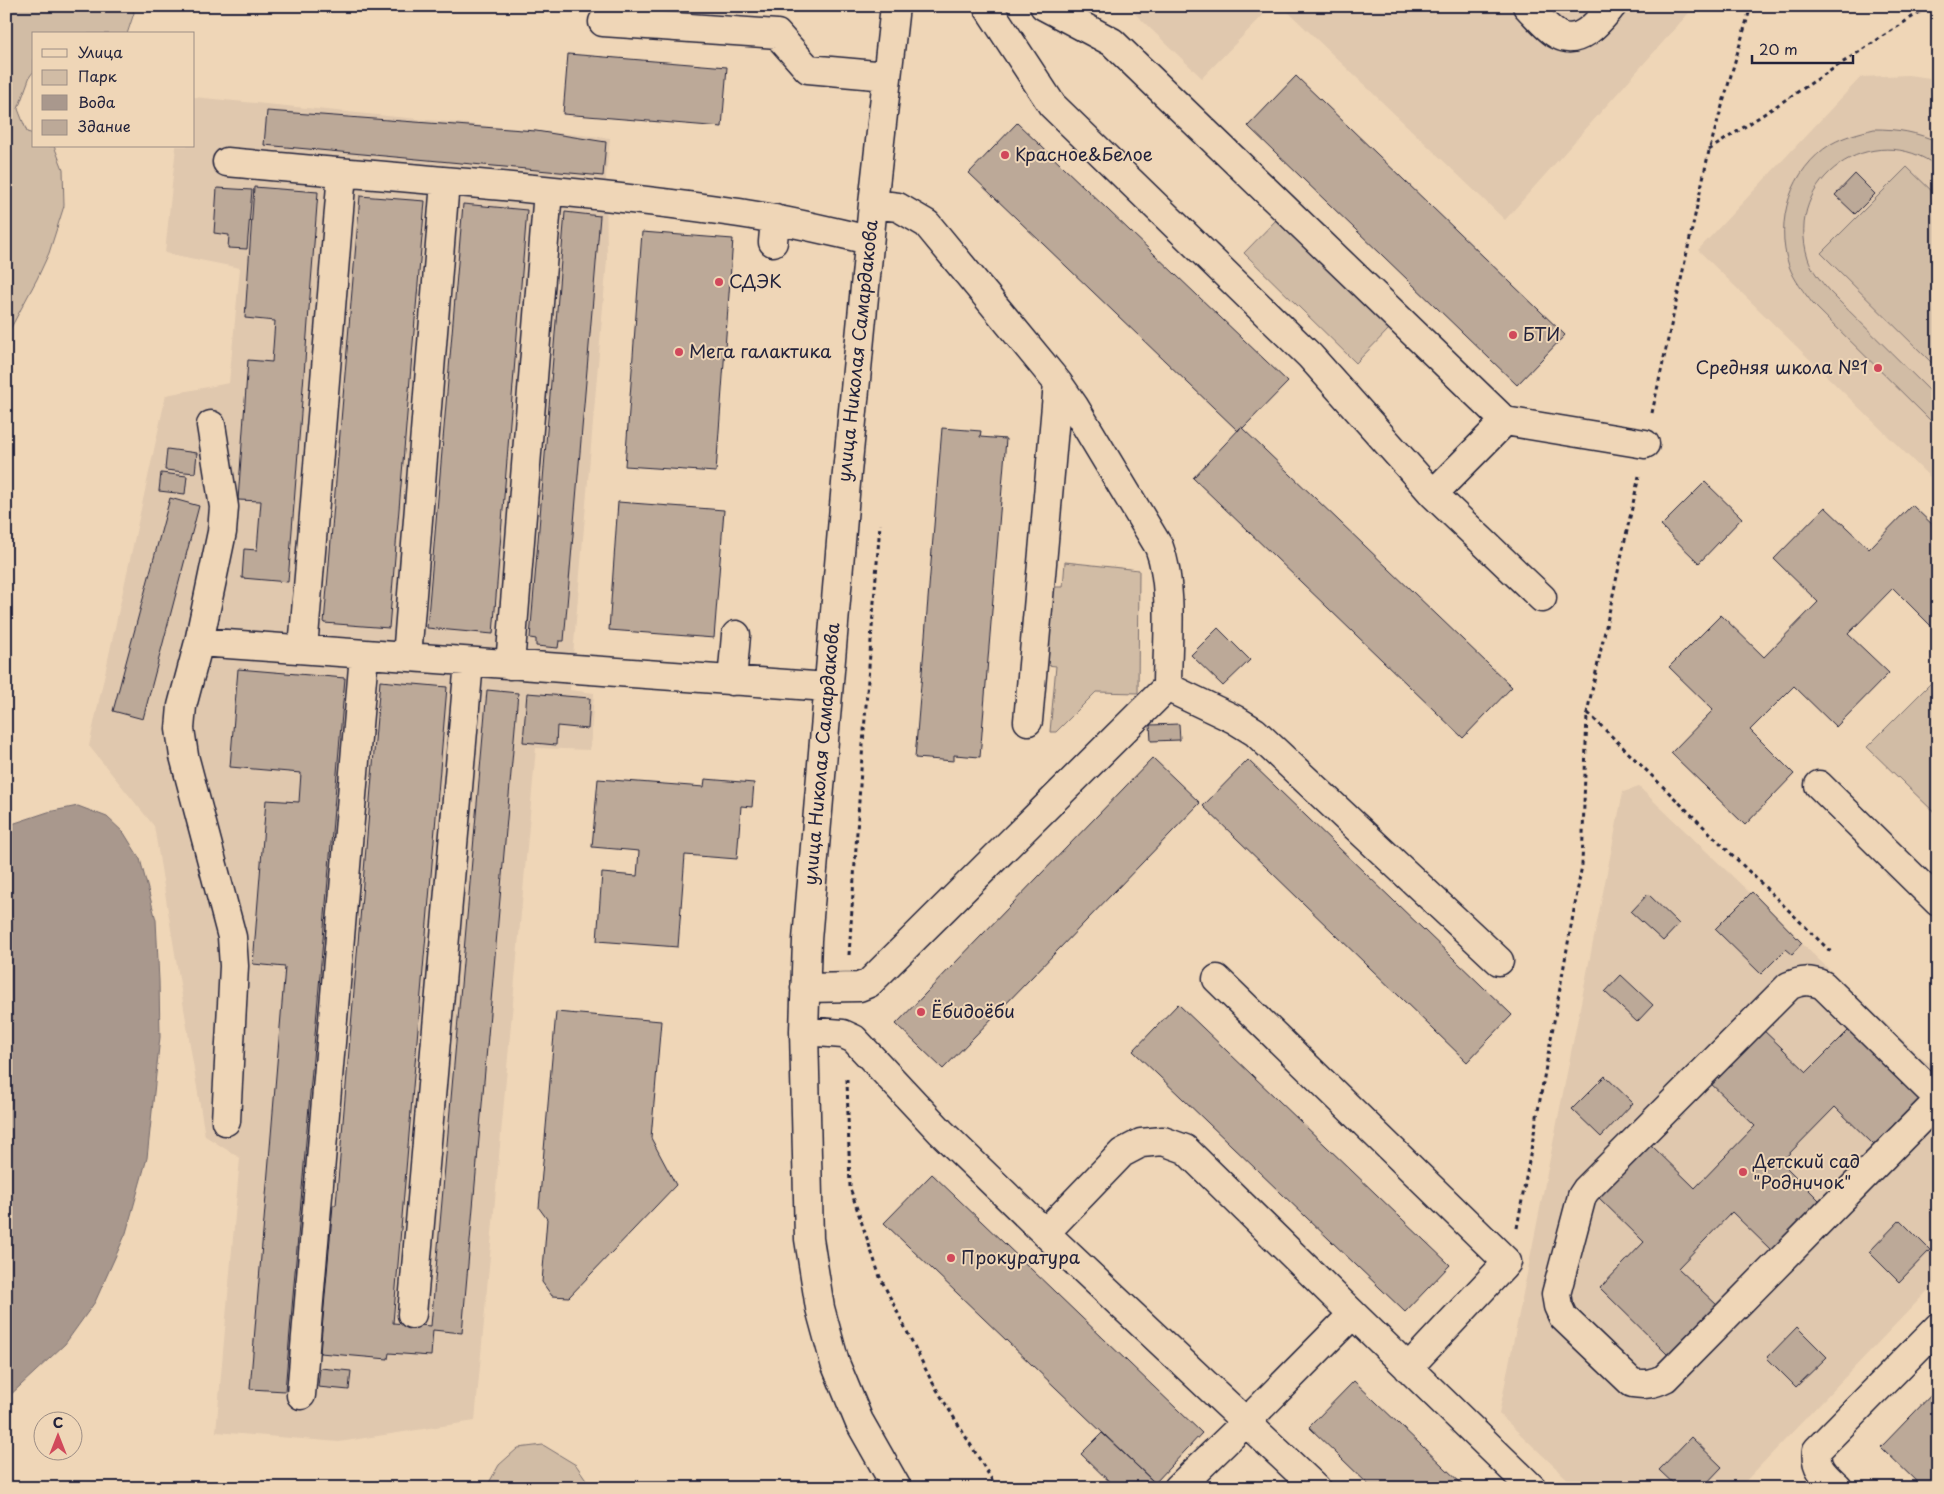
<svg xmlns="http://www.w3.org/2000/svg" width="1944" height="1494" font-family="'Playpen Sans',sans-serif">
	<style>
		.built { fill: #e0c8ae }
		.green { fill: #d1bca5; stroke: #7a6f70 }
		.water { fill: #a9988d; stroke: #73696c }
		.building { fill: #bca998; stroke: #22223b }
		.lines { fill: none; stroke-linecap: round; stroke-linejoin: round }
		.minor-casing { stroke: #22223b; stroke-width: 31 }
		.path { stroke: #22223b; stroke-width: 3; stroke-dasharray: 4 4; stroke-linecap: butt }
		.minor { stroke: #efd6b7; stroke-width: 28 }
		.poi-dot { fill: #d1495b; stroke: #efd6b7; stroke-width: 2 }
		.labels { text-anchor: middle; stroke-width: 4; stroke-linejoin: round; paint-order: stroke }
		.poi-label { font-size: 18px; fill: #22223b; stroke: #efd6b7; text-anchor: start }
		.street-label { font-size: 18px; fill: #22223b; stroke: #efd6b7 }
	</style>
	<rect width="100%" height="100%" fill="#efd6b7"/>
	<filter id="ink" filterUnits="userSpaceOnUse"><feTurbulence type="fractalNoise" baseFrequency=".02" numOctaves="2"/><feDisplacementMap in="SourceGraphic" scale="10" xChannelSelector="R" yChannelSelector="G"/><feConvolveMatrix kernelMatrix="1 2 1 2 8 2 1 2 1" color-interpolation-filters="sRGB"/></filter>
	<g filter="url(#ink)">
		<path class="built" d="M1127,6H1272L1202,78Z
			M1282,6H1695L1505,220Z
			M1908,75L1938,79V485L1698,250L1861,77Z
			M194,97L610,138L606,176L607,260L570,690L594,693L590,750L536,748L475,1421L339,1442L216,1432L240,1158L205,1136L154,826L89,746L166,395L229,383L240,268L165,253L176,146H194Z
			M1639,787L1750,893L1752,892L1797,937L1796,938L1925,1061L1938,1065V1280L1739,1488H1577L1499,1414L1623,792Z"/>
		<path class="green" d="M6,6H132L134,13L127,34H34V71L30,76L18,109L27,132L34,134V146H54L63,169L64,206L49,253L37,279L6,337Z
			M1874,129C1898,129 1916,132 1938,142V167C1873,117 1783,180 1808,258C1812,271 1821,281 1829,291L1938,399V428L1813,304C1804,292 1794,280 1789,266C1774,221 1791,169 1831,144C1845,136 1859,133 1874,129Z
			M1907,167L1938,197V369L1821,253Z
			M1280,216L1392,326L1356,363L1244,253Z
			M1065,562L1139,570L1138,693L1096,692L1056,732H1050L1056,666L1047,665L1054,587H1063Z
			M1938,676V816L1867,747Z
			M543,1445L576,1465L592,1488H486L499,1465L518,1448Z"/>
		<path class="water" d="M78,806L107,817L124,833L140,859L156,920L159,981L160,1037L147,1158L126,1233L95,1302L65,1344L6,1399V826L48,812Z"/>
		<path class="building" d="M568,54L727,67L722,127L563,114Z
			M1296,76L1565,335L1517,385L1248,126Z
			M267,111L536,131L606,142L603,176L264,145Z
			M1017,123L1288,382L1243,428L1241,427L1238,431L969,173Z
			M1855,174L1875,194L1855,214L1835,195Z
			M254,187L318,192L288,582L242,578L244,549L257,550L261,501L238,500L248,360L272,362L275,321L245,318Z
			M217,188L252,190L247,249L228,248L229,235L214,233Z
			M360,196L425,201L389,628L324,623Z
			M463,204L527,210L493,634L427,628Z
			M565,212L600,216L564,641H559L558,648L536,646V639L530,638Z
			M642,232L733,239L716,472L625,466Z
			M1241,427L1512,687L1463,738L1193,478Z
			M942,428L981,431L980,437L1006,439L980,757L954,755V761L915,758Z
			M167,449L197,453L195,473L165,470Z
			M161,473L187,476L185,494L159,491Z
			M1705,482L1742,518L1699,563L1661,526Z
			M170,498L199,506L143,719L113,711Z
			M618,502L724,510L714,638L609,630Z
			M1912,505L1938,530V627L1935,630L1893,588L1848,634L1889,673L1836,727L1794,686L1750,730L1794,774L1745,825L1671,753L1713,710L1669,667L1721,615L1764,657L1818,602L1774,559L1825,507L1869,549Z
			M1218,628L1250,660L1223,686L1191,655Z
			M238,669L345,678L285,1391L250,1389L285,967L253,964L266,800L299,802L301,773L230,767Z
			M380,681L447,687L393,1323L431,1326L487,690L518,693L462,1333L433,1330L431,1356L389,1353L388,1359L320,1353L333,1205H336Z
			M527,693L590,698L588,729L557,726L556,745L523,742Z
			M1179,724L1180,740L1151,741L1150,725Z
			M1153,758L1200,803L943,1069L896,1024Z
			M1248,760L1512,1015L1467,1062L1203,806Z
			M598,779L704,787L705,779L754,783L752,807L741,806L737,859L685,855L678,947L597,941L602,873L637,876L639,851L592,847Z
			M1752,892L1802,943L1792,954L1786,949L1761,974L1715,929Z
			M1648,894L1679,924L1663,941L1631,912Z
			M1621,975L1653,1005L1637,1022L1605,992Z
			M1178,1004L1450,1265L1405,1312L1133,1051Z
			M556,1012L661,1021L651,1138L676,1185L569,1297L552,1296L542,1282L547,1219L539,1208Z
			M1759,1026L1807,1072L1852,1027L1923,1096L1875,1146L1835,1107L1781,1162L1820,1201L1771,1250L1732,1212L1678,1268L1719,1307L1670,1357L1600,1288L1644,1242L1595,1194L1647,1141L1695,1188L1755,1126L1707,1080Z
			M1605,1076L1633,1103L1601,1137L1572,1109Z
			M932,1174L1202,1433L1155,1483L884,1223Z
			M1900,1220L1930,1250L1899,1282L1869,1252Z
			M1797,1327L1827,1357L1796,1387L1767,1358Z
			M320,1368L351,1371L349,1390L318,1387Z
			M1354,1381L1466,1488H1372L1309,1427Z
			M1938,1388V1480L1930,1488H1923L1881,1447Z
			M1102,1433L1155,1483L1150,1488H1116L1081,1454Z
			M1691,1437L1722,1467L1702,1488H1678L1659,1470Z"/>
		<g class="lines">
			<g class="minor-casing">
				<path id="minor" d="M895,6L873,204L846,483L807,940L804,1031L809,1239L820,1308L835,1363L859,1421L897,1488
					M987,6L1052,105L1310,356L1433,494L1542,598
					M1044,6L1112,42L1505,421L1433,494
					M1527,6C1536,15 1547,29 1558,35C1580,47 1600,20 1612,6
					M603,22L777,34L808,69L887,76
					M227,162C395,178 565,188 732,212C778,218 824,230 869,240
					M873,204L898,207L927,224L1058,383L1028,721
					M773,242L775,219
					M1505,421L1645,444
					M211,425L224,507L222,532L199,642L182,706L180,729L184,756L232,937L234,966L226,1121
					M199,642L828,687
					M303,649L342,173
					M407,657L445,182
					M510,665L548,191
					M732,681L736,635
					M1167,687L1234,719L1255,732L1499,961
					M1819,785L1938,902
					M1217,979L1507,1262L1502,1268L1408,1368
					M805,988L859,987L869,983L1167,687C1167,645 1174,586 1159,547L1074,406L1058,383
					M804,1031L843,1034L854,1039L941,1132L1045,1233
					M1938,1098L1823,985C1810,980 1802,980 1789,986L1586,1190L1582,1196L1556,1294L1558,1306L1563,1317L1632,1383C1645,1385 1653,1384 1665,1378L1938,1101
					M412,1314L469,662
					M1353,1314L1532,1488
					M301,1395L364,655
					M1178,1488L1247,1421L1353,1314L1185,1149L1163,1141L1141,1143L1122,1153L1045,1233L1316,1488
					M1838,1488C1825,1476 1814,1468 1817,1450L1938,1327"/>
			</g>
			<path class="path" d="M1709,150L1929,6
				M1652,413L1709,151L1751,6
				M1588,713L1833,954
				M849,955L861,770L880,524
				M847,1079L850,1188L880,1277L931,1380L997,1488
				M1517,1228L1582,865L1587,713L1639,476"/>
			<use href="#minor" class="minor"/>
		</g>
	</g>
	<g class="poi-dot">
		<circle cx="1005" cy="155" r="5"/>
		<circle cx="719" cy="282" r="5"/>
		<circle cx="1513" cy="335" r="5"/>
		<circle cx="679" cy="352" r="5"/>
		<circle cx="1878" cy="368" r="5"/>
		<circle cx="921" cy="1012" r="5"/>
		<circle cx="1743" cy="1172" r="5"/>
		<circle cx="951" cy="1258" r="5"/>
	</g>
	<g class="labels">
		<g class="poi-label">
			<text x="1015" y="161">Красное&amp;Белое</text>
			<text x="729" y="288">СДЭК</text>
			<text x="1523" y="341">БТИ</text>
			<text x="689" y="358">Мега галактика</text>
			<text x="1868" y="374" text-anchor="end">Средняя школа №1</text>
			<text x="931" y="1018">Ёбидоёби</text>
			<text x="1753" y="1168">Детский сад<tspan x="1753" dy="21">"Родничок"</tspan></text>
			<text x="961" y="1264">Прокуратура</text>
		</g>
		<g class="street-label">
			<text transform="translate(858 351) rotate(-84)" y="6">улица Николая Самардакова</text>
			<text transform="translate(822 754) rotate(-85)" y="6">улица Николая Самардакова</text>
		</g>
	</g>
	<rect width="1944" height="1494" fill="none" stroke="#efd6b7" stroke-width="25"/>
	<rect x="12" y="12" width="1919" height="1469" fill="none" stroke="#22223b" stroke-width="2" filter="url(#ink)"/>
	<rect x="32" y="32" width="162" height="115" fill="#efd6b7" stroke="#9d8e85"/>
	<rect x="42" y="49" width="25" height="8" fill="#efd6b7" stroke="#9d8e85"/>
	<text x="78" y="58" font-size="15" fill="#22223b">Улица</text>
	<rect x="42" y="70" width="25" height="15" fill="#d1bca5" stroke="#9d8e85"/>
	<text x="78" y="82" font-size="15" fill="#22223b">Парк</text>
	<rect x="42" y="95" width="25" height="15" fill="#a9988d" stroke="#9d8e85"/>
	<text x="78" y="108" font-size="15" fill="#22223b">Вода</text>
	<rect x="42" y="120" width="25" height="15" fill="#bca998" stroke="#9d8e85"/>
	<text x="78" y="132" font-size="15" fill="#22223b">Здание</text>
	<g transform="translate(58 1436)"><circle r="24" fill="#efd6b7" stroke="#9d8e85"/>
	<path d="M0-4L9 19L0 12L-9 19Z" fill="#d1495b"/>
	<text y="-8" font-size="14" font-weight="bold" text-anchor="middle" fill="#22223b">С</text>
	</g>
	<path d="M1752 55v8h101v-8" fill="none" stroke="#22223b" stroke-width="2.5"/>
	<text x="1759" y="55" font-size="15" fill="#22223b" stroke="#efd6b7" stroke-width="4" paint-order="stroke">20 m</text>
</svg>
